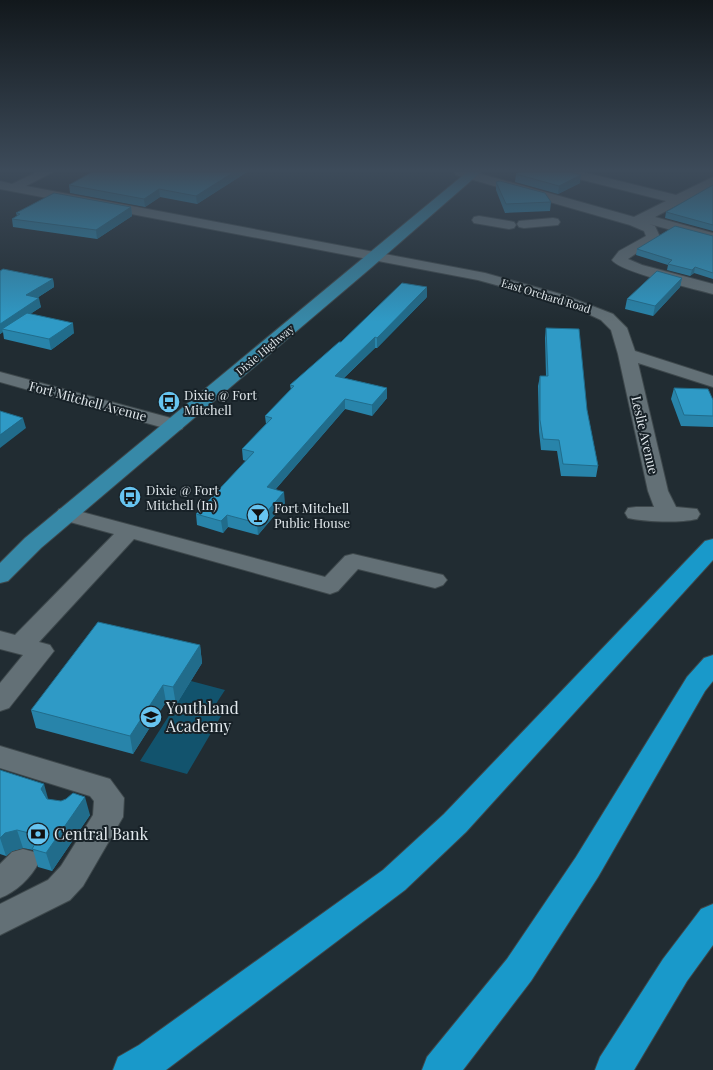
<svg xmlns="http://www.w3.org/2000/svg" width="713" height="1070" font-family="'Playfair Display',serif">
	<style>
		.green { fill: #12536d }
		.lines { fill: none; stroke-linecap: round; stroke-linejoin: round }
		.minor-casing { stroke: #3e484c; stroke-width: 2 }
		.major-casing { stroke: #3e484c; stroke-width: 2 }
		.highway-casing { stroke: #3e484c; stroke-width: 2 }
		.minor { fill: #637076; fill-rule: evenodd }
		.major { fill: #3789a8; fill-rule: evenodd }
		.highway { fill: #1999ca; fill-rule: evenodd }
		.wall { fill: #2884aa }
		.shaded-wall { fill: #216c8b }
		.building { fill: #2f9ac6; stroke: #216c8b }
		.labels { text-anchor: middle; stroke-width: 4; stroke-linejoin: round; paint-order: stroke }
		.far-street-label { font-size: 11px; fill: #e1e8ec; stroke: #182228 }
		.poi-label { font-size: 13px; fill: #e1e8ec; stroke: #182228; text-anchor: start }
		.street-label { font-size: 13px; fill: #e1e8ec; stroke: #182228 }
		.near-poi-label { font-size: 16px; fill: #e1e8ec; stroke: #182228; text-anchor: start }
	</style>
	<rect width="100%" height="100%" fill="#212c32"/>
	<path class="green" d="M191,681L225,690L210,713L221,716L187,774L140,761Z"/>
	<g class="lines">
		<g class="minor-casing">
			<path id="minor" d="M37,172H53L26,186L485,273L564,295L613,314L627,328L635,351L713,376V387L638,363L668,491L676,507L697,509L700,514L697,519C679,523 646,522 628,518L625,513L628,508L636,507H654L648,491L618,354L611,330L601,320L584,312L554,301L478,280L0,189V181L12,184Z
				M454,172H474L634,217L666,201L563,175L561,172H583L676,195L713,177V186L655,217L713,233V241L649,224L655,226L660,237L628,259L642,265L713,284V294C695,289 620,272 612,260L619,251L646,236L644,231L630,225L456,175Z
				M479,216L509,221L514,222L516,225L514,228L509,229L474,223L472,220L474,217Z
				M553,218L558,219L560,222L558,225L524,228L519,227L517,224L519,221Z
				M0,372L182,421L184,425L182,429L175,431L0,382Z
				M67,508L325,577L345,556L353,554L443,575L447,580L443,585L435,588L358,569L338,591L330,594L134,539L39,642L50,645L54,651L9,708L0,711V683L23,655L0,649V631L15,635L114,534L59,519L56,514L59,509Z
				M0,746L110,779L124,798L123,817L83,886L70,900L0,935V904L48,880L61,866L93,815L94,801L90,796L0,768Z
				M23,849L34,852L39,862C31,878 16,892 0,898V864L12,852Z"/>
		</g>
		<g class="major-casing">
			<path id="major" d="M467,172H481L372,267L41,548L8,581L0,583V563L25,538Z"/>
		</g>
		<g class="highway-casing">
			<path id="highway" d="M713,539V560L466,832L405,890L166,1070H113L118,1057L139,1045L383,870L444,814L705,541Z
				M713,655V681L705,691L598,877L531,981L463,1070H422L427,1057L507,959L576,857L687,677L704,658Z
				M713,904V945L687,981L634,1070H595L600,1057L663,959L701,909Z"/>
		</g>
		<use href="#minor" class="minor"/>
		<use href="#major" class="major"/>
		<use href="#highway" class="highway"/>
	</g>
	<path class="wall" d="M247,172L197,204L160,197L145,207L70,193L69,185Z
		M516,174L580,183L558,194L515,182Z
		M496,182L551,202L550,211L505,213L496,190Z
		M713,185V231L665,218L666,212Z
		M131,207L132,216L97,239L13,227L12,219L17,216L16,213Z
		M713,236V279L694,273L690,276L667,270L668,265L636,255L637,249Z
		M0,271L53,279L54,287L37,298L41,307L30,314L74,333L51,350L4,339L3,332L0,334Z
		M682,278L680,287L653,316L625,309L627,299Z
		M427,297L377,348H375L344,378L387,388V398L372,416L345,409L275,490L285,503L258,535L228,527L223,533L197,525L196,514L246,461L243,460L242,449L266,424L265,416L291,390L290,385L341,342Z
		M546,328L587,410L598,466L596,477L561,476L557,451L541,450L539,431L538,386L540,376H546L545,338Z
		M674,388L713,400V427L681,426L671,399Z
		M200,645L202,663L176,705L166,702L133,754L36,728L31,710Z
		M0,770L48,799L90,815L52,871L38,867L33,850L23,848L12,851L6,856L0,854Z"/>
	<path class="shaded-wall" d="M234,172H247L197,204L196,196Z
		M581,175L580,183L558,194L559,186Z
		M159,189L160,197L145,207L144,199Z
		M131,207L132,216L97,239L96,230Z
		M695,267L694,273L690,276L692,270Z
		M682,278L680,287L653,316L655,306Z
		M53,279L54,287L27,304L26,295Z
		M427,287V297L377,348V338Z
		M39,298L41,307L6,330L2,329L3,332L0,334V324Z
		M73,323L74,333L51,350L49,339Z
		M375,337V348L335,386V376Z
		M387,388V398L372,416V405Z
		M345,399V409L267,499V487Z
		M23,418L26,428L0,448V435Z
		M284,492L285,503L258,535L257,523Z
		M227,515L228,527L223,533L221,521Z
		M200,645L202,663L176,705L173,687Z
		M163,685L166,702L133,754L130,736Z
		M44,784L49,802L41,789Z
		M85,797L90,815L52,871L46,853Z
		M17,830L23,848L12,851L6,856L0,838L5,833Z"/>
	<path class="building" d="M92,172H234L196,196L159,189L144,199L69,185Z
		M519,172H570L581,175L559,186L516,174Z
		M500,181L545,193L551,202L506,204L496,182Z
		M713,185V225L666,212Z
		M54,193L131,207L96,230L12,219L20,214L16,213Z
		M675,226L713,236V273L695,267L692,270L668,264L672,260L637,249Z
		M3,269L53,279L26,295L39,298L0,324V271Z
		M657,271L682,278L655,306L627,299Z
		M402,283L427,287L377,338L375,337L335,376L387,388L372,405L345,399L267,487L284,492L257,523L227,515L221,521L196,514L254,452L242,449L272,418L265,416L294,386L290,385L339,342H341Z
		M27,313L73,323L49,339L2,329Z
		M546,328L579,329L587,410L598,466L563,464L559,440L543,439L540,420V376H548Z
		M674,388L708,389L713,400V416L684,415Z
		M0,411L23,418L0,435Z
		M98,622L200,645L173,687L163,685L130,736L31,710Z
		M0,770L44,784L41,789L47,799L61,801L66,799L73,793L85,797L46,853L32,849L35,844L29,833L17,830L5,833L0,838Z"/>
	<linearGradient id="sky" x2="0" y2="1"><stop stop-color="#12181c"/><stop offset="0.53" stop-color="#3d4b5a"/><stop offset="1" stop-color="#3d4b5a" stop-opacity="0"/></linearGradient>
	<rect width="713" height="322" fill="url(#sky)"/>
	<defs>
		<g id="bus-disc" transform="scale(1.15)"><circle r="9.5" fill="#67c4f0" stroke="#182228"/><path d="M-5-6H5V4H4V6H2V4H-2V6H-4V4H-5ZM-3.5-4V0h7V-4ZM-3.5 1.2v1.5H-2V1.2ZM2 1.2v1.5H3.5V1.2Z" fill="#111"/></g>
		<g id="bar-disc" transform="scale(1.15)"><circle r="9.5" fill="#67c4f0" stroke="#182228"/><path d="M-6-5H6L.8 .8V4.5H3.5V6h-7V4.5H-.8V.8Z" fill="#111"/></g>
		<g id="school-disc" transform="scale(1.15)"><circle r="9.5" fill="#67c4f0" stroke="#182228"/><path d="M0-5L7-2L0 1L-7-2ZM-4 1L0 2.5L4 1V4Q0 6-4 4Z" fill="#111"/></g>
		<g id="bank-disc" transform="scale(1.15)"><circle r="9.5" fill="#67c4f0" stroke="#182228"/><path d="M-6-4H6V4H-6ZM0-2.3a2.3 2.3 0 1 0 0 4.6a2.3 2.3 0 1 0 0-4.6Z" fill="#111"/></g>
	</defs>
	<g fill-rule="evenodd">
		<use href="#bus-disc" x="169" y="402"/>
		<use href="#bus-disc" x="130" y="497"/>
		<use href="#bar-disc" x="258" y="515"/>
		<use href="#school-disc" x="151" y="717"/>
		<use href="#bank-disc" x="38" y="834"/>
	</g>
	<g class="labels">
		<g class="far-street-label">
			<text transform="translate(546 296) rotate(17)" y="4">East Orchard Road</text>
			<text transform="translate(265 350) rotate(-40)" y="4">Dixie Highway</text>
		</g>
		<g class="poi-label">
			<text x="184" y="400">Dixie @ Fort<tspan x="184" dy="15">Mitchell</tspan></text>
			<text x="146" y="495">Dixie @ Fort<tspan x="146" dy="15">Mitchell (In)</tspan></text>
			<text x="274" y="513">Fort Mitchell<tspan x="274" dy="15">Public House</tspan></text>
		</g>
		<g class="street-label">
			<text transform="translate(88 401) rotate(15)" y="5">Fort Mitchell Avenue</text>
			<text transform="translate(645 435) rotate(77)" y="5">Leslie Avenue</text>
		</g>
		<g class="near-poi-label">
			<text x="166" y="714">Youthland<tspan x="166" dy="18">Academy</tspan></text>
			<text x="54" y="840">Central Bank</text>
		</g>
	</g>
</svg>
